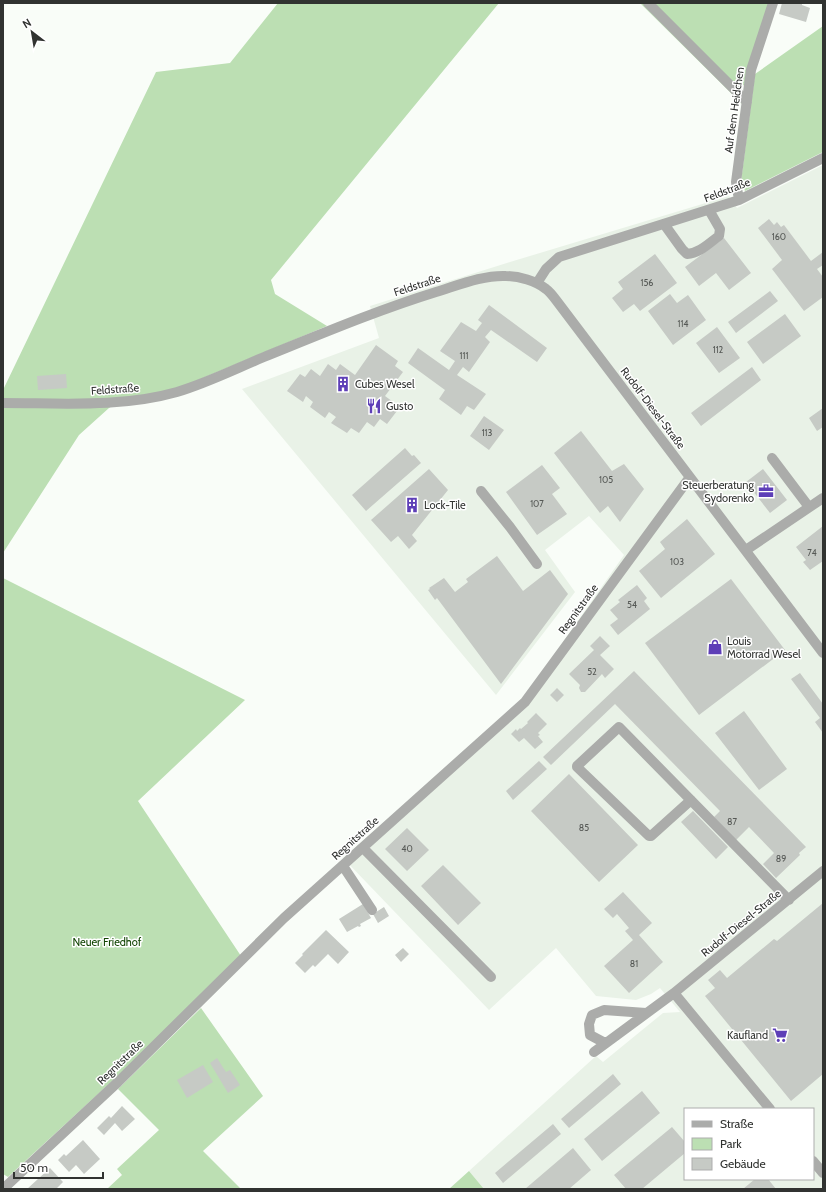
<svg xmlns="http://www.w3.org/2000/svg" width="826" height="1192" font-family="Cabin,sans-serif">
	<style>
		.built { fill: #e9f2e7; fill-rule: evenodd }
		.green { fill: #bcdfb3 }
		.building { fill: #c6cac5 }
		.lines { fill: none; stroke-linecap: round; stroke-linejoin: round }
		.minor { stroke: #abacaa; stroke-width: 10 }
		.labels { text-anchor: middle; stroke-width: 3; stroke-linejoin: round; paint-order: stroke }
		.number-label { font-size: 9px; fill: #565956 }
		.street-label { font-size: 11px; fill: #313331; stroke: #fff }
		.poi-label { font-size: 11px; fill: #313331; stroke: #fff; text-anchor: start }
		.park-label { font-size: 11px; fill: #104300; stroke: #fff }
	</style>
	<rect width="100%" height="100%" fill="#f9fdf8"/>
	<path class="built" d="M823,165V1189H484L469,1171L596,1056L603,1062L663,1013L680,1012L660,988L651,994L636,1000L596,996L556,948L489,1010L343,858L521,702L624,555L589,516L545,550L575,592L496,695L242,389L379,338L370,306L510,262L729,196L737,208ZM685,1109H813V1179H685Z"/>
	<path class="green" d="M278,3H499L271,280L275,294L327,326L174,390L124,398L109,408L79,435L3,553V390L156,72L230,63Z
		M640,3H769L744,85L739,87L742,104Z
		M823,26V152L745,191L741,181L755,74Z
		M3,578L245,700L138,801L241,956L124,1070L8,1177L3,1174Z
		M201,1008L263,1096L203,1151L241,1189H107L122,1175L117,1169L159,1130L118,1089Z
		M469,1171L484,1189H449Z"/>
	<path class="building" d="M782,3H799L802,4V5L810,8L806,22L779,14Z
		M769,219L774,225L777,222L781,227L784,225L811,261L823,252V265L817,269L823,277V297L804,311L772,269L782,260L758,228Z
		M724,238L751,273L729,290L716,273L699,286L685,267Z
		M655,254L677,283L640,311L634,304L623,312L612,298L623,289L618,282Z
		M770,291L778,301L736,333L728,322Z
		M670,294L677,303L688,295L706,320L673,345L648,311Z
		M489,305L547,348L537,362L491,330L485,337L490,342L469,372L463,367L457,375L486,394L474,410L467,406L461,415L439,399L445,390L408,363L418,348L449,370L455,361L440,351L461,322L476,331L482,323L478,320Z
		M785,314L801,336L763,364L747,342Z
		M717,327L740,358L719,373L696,343Z
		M376,345L398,361L395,366L403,372L385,396L400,407L387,424L380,419L374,427L367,422L359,433L351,428L347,433L331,423L336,417L329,412L325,418L310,407L313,402L306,396L303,402L287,391L300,374L305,377L311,369L320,376L328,364L336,370L340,364L355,375Z
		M752,367L761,380L701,426L691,413Z
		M66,374L67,388L38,390L37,376Z
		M823,408V427L817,431L809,418Z
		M484,416L504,430L489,450L470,436Z
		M581,431L612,471L624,464L644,489L620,522L608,506L600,513L554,453Z
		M405,448L412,456L414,455L421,463L366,511L352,495Z
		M542,465L560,488L552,494L567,514L537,535L506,492Z
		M429,469L448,490L412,535L417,541L409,549L398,536L391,542L371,520Z
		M763,469L787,500L770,513L746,482Z
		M687,519L715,554L661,598L639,571L665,549L660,542Z
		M823,526V561L810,570L803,562L806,560L796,547Z
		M497,556L523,591L550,570L568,594L501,684L437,598L435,600L428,590L430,589L429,588L444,578L455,592L468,582L466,579Z
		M731,579L785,650L699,715L645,643Z
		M637,585L647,598L644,601L650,609L618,635L610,625L618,619L610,610L620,602L618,600Z
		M600,636L610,646L600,655L614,669L605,678L602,674L585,692H581L579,688L580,685L569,674L594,650L590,646Z
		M634,671L806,847L799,853L800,855L776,878L763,864L774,853L749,827L736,840L714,817L720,811L615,704L551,765L543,757Z
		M800,673L823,704V733L815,722L820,718L791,679Z
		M557,688L564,695L557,702L550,695Z
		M744,711L787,769L759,790L715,733Z
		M536,713L547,724L538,733L540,735L538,736L543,742L535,749L524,738L519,742L511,734L516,729L517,731L520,728L521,729L528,723L527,722Z
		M539,761L547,769L513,800L506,791Z
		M569,774L638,845L599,882L531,811Z
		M693,811L728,847L716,859L681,822Z
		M407,828L429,850L407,871L385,849Z
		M443,865L481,903L458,925L421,886Z
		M623,892L652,923L639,935L663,962L629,993L604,966L633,940L625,931L629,928L617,914L613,918L604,909Z
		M823,903V1074L791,1101L705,996L715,988L708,980L720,970L727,978L774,939L777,941Z
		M363,904L371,918L360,924L361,926L359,927L358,926L347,932L339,919Z
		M384,907L389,916L378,923L373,914Z
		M326,930L349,952L338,964L328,954L315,967L313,965L305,973L295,963L303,955L302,954Z
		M403,948L409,954L401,962L395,955Z
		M217,1058L226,1072L230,1070L240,1085L228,1093L210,1063Z
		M203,1065L213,1082L187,1098L177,1080Z
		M613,1074L621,1084L569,1128L561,1119Z
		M642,1091L660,1113L602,1161L584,1139Z
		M122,1106L135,1119L122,1131L115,1123L104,1135L97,1128L109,1116L111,1118Z
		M553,1124L561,1134L503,1183L495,1173Z
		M672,1127L685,1142V1153L642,1189H626L614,1175Z
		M83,1140L100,1159L84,1174L76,1165L69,1172L58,1160L64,1154L66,1156Z
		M573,1148L591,1170L569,1189H525Z
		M50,1168L63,1182L56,1189H27Z
		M755,1179H768L776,1189H743Z"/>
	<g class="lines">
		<path class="minor" d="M648,3L747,102
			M739,200L736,182L751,70L773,3
			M664,224L682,249L687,254C700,253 709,243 719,236L720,229L709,210
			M537,283L546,269L559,257L739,200L823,158
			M3,403C60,403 121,408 177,392C207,383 235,369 264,357C321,334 378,310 436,292C459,285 483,275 506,276C519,276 536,281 546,289C550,292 553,296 556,300L823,653
			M772,458L809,507
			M481,491L510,527L537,564
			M746,550L823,498
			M691,800L651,836H649L577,767V766L619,727L620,728L789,900
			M363,848L491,977
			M343,866L372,910
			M674,993L770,1109
			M605,1043L590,1035L589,1024L592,1015L604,1010L646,1013
			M594,1052L674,993L823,871
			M813,1161L823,1173
			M3,1189L118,1082L284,918L525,702L690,477"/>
	</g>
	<defs>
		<g id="building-bare" transform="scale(1.2)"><path d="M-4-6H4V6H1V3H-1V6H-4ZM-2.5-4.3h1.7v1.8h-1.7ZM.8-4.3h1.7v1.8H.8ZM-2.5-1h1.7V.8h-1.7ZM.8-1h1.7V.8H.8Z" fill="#5d3eb7" stroke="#fff" stroke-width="2.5" paint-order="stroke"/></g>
		<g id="restaurant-bare" transform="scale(1.2)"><path d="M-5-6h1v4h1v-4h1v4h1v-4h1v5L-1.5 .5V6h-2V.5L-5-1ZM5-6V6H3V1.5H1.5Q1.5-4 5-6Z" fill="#5d3eb7" stroke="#fff" stroke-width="2.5" paint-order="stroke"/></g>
		<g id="office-bare" transform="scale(1.2)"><path d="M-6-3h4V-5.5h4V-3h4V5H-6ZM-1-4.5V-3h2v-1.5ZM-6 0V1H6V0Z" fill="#5d3eb7" stroke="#fff" stroke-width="2.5" paint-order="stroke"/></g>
		<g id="shop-bare" transform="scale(1.2)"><path d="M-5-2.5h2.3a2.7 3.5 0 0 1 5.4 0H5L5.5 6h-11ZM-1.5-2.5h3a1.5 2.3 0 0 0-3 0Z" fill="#5d3eb7" stroke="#fff" stroke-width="2.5" paint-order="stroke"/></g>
		<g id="supermarket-bare" transform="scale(1.2)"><path d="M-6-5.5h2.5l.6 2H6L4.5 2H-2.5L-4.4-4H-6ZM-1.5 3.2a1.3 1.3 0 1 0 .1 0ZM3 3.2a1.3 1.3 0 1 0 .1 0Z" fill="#5d3eb7" stroke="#fff" stroke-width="2.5" paint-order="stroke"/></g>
	</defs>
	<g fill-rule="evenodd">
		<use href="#building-bare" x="343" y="384"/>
		<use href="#restaurant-bare" x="374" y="406"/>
		<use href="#office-bare" x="766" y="491"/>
		<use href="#building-bare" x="412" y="505"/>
		<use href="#shop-bare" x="715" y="647"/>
		<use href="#supermarket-bare" x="780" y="1035"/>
	</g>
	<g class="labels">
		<g class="number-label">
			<text x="779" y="240">160</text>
			<text x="647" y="286">156</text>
			<text x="683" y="327">114</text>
			<text x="718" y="353">112</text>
			<text x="464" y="359">111</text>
			<text x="487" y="436">113</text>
			<text x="606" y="483">105</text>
			<text x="537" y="507">107</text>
			<text x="812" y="556">74</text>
			<text x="677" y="565">103</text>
			<text x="632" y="608">54</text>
			<text x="592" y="675">52</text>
			<text x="732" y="825">87</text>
			<text x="584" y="831">85</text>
			<text x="407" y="852">40</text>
			<text x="781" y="862">89</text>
			<text x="634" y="967">81</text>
		</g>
		<g class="street-label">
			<text transform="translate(734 110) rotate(-82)" y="4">Auf dem Heidchen</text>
			<text transform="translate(727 190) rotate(-21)" y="4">Feldstraße</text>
			<text transform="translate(417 285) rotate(-18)" y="4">Feldstraße</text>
			<text transform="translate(115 389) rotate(-4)" y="4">Feldstraße</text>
			<text transform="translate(653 408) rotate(53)" y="4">Rudolf-Diesel-Straße</text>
			<text transform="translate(578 609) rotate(-54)" y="4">Regnitstraße</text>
			<text transform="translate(355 838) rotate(-42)" y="4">Regnitstraße</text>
			<text transform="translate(741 923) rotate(-39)" y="4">Rudolf-Diesel-Straße</text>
			<text transform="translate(120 1062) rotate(-44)" y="4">Regnitstraße</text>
		</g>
		<g class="poi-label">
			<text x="355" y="388">Cubes Wesel</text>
			<text x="386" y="410">Gusto</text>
			<text x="754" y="489" text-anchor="end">Steuerberatung<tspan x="754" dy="13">Sydorenko</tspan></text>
			<text x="424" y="509">Lock-Tile</text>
			<text x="727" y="645">Louis<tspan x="727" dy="13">Motorrad Wesel</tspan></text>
			<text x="768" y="1039" text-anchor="end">Kaufland</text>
		</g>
		<g class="park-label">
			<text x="107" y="946">Neuer Friedhof</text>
		</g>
	</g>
	<rect width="826" height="1192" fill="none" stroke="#313331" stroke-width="8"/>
	<rect x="684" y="1108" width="130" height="72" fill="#ffffff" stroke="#adadad"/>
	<rect x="692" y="1121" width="20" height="6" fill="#abacaa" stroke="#adadad"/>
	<text x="720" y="1128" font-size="12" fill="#313331">Straße</text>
	<rect x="692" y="1138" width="20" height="12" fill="#bcdfb3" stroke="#adadad"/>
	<text x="720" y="1148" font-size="12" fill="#313331">Park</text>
	<rect x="692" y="1158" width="20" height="12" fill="#c6cac5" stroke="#adadad"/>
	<text x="720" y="1168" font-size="12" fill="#313331">Gebäude</text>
	<g transform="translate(32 32) rotate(329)" stroke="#ffffff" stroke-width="3" paint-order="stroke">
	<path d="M0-3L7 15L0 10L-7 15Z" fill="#313331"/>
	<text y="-6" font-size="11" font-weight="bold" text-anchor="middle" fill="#313331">N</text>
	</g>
	<path d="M14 1172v6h89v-6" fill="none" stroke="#313331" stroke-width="2"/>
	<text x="20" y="1172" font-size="12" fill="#313331" stroke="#ffffff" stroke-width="3" paint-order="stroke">50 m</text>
</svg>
